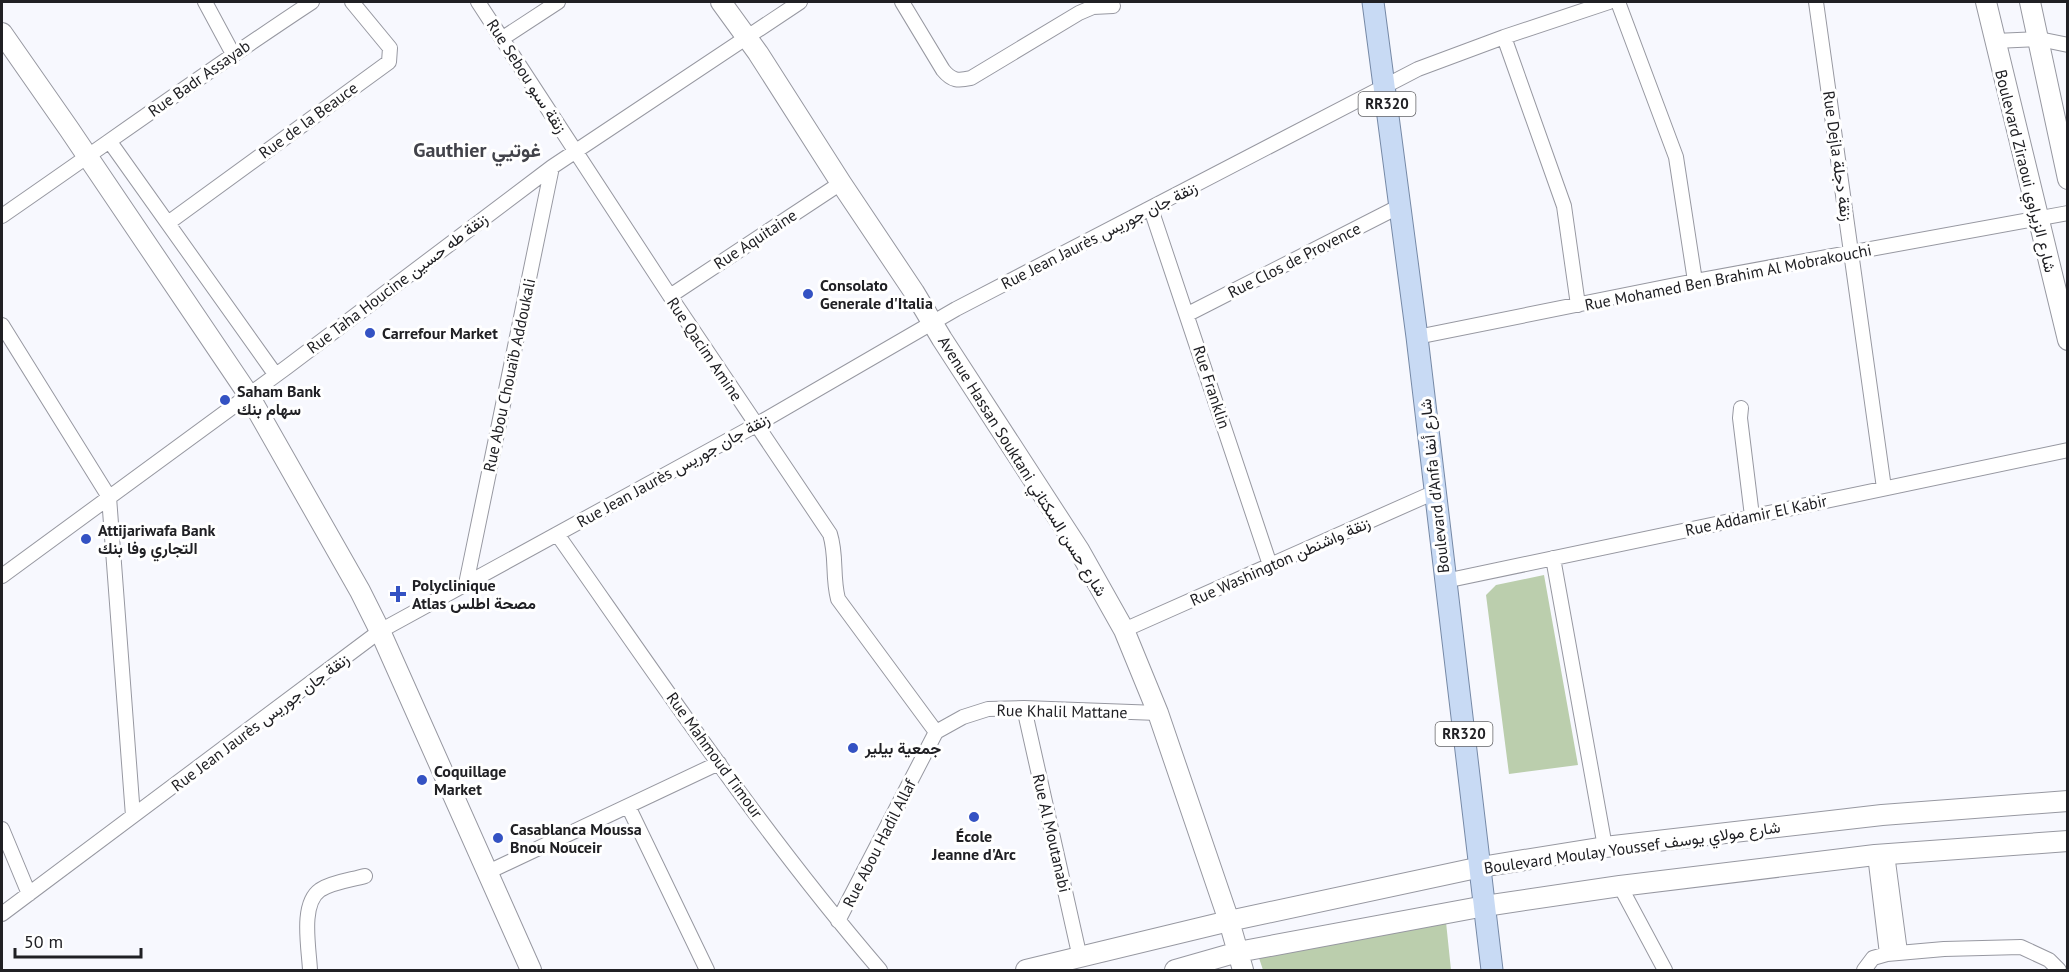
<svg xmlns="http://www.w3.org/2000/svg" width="2069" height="972" font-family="'PT Sans',Vazirmatn,sans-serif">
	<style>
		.green { fill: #bbcead }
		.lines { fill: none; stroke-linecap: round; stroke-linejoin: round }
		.street-casing { stroke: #9798a1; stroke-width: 16 }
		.secondary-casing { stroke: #9798a1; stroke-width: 22 }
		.primary-casing { stroke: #7689a6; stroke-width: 23 }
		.street { stroke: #fff; stroke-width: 14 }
		.secondary { stroke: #fff; stroke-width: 20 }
		.primary { stroke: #c8daf4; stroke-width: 21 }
		.poi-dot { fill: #3452c3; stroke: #fff; stroke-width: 2 }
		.labels { text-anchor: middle; stroke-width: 6; stroke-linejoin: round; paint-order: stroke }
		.shield { fill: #fff; stroke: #636366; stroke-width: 1.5 }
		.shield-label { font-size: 15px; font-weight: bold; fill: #202024 }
		.street-label { font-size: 16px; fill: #202024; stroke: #fff }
		.poi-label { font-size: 16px; font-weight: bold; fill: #202024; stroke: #fff; text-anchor: start }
		.quarter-label { font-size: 20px; font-weight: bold; fill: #42434a; stroke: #fff }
	</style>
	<rect width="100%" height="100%" fill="#f7f8fe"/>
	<path class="green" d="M1544,575L1578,765L1509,774L1486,595L1496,585Z
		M1446,922L1451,970H1263L1259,958Z"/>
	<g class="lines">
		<g class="street-casing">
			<path id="street" d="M205,2L233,54
				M478,2L670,296L830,534C837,556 832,576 838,599L936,732
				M902,2L943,70C952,81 958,81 971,78L1079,13L1093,7L1113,6
				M1618,2L1676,157L1695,281
				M1816,2L1884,488
				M1504,37L1564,206L1578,305
				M503,38L558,2
				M1995,41L2039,39L2068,45
				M110,142L275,374
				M1151,209L1270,565
				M2,216C105,145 207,71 312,2
				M168,223L389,62L390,48L352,2
				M670,296L841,183
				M1188,314L1400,206
				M2,325L109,497L133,816
				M1417,337L1695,281L2068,213
				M1741,408L1740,418L1752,516
				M557,534C661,682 762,833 880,970
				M1553,558L1605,847
				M2,576L287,367L552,167L800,2
				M1445,581L2068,450
				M466,584L552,167
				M1124,630L1435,492
				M1024,708L1080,958
				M936,732L963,717L988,709L1024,708L1158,713
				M628,806L707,970
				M2,829L29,894
				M1887,854L1900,952
				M1875,855L1887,954
				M488,872L719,763
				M1620,886L1665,970
				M2,914L380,631L756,425L956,309L1418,69L1504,37L1609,2
				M838,921L936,732
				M310,970C309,948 300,904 320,890C332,882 351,880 365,876
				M1864,970L1873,958L1887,954L1944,949L2021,947L2049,960L2059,970"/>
		</g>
		<g class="secondary-casing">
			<path id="secondary" d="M721,2L758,53L841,183L914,292L942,339L1079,550L1124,630L1158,713L1229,921L1243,970
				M1986,2L2068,340
				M2030,2L2068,179
				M2,33L69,129L248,394L360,591L380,631L531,970
				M1026,970L1229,921L1481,867L1605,847L1882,815L2068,801
				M1175,970L1238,952L1485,906L1620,886L1875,855L2068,841"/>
		</g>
		<g class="primary-casing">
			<path id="primary" d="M1373,2L1417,337L1492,970"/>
		</g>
		<use href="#street" class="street"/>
		<use href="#secondary" class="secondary"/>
		<use href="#primary" class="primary"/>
	</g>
	<g class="poi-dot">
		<circle cx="808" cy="294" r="6"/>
		<circle cx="370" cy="333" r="6"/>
		<circle cx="225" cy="400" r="6"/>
		<circle cx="86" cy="539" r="6"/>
		<path d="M395 585h6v6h6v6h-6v6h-6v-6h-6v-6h6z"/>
		<circle cx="853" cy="748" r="6"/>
		<circle cx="422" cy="780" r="6"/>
		<circle cx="974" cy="817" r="6"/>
		<circle cx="498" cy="838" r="6"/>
	</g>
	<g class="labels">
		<g class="shield">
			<rect x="1358.5" y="92" width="57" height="24" rx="4.5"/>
			<rect x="1435.5" y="722" width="57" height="24" rx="4.5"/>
		</g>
		<g class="shield-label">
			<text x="1387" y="109">RR320</text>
			<text x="1464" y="739">RR320</text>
		</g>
		<g class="street-label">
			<text transform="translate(527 76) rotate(57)" y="6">Rue Sebou زنقة سبو</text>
			<text transform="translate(199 78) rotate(-35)" y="6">Rue Badr Assayab</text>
			<text transform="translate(308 120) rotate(-36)" y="6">Rue de la Beauce</text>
			<text transform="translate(1838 156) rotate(82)" y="6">Rue Dejla زنقة دجلة</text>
			<text transform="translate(2026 171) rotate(76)" y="6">Boulevard Ziraoui شارع الزيراوي</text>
			<text transform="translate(1099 235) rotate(-27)" y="6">Rue Jean Jaurès زنقة جان جوريس</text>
			<text transform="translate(755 239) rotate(-33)" y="6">Rue Aquitaine</text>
			<text transform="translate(1294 260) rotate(-27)" y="6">Rue Clos de Provence</text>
			<text transform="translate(1728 277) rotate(-11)" y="6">Rue Mohamed Ben Brahim Al Mobrakouchi</text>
			<text transform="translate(397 283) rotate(-37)" y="6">Rue Taha Houcine زنقة طه حسين</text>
			<text transform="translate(705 349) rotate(56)" y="6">Rue Qacim Amine</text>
			<text transform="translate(509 375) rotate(-78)" y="6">Rue Abou Chouaïb Addoukali</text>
			<text transform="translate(1212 387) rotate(72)" y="6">Rue Franklin</text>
			<text transform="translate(1023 466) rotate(58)" y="6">Avenue Hassan Souktani شارع حسن السكتاني</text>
			<text transform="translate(673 470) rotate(-29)" y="6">Rue Jean Jaurès زنقة جان جوريس</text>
			<text transform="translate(1434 486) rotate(-96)" y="6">Boulevard d'Anfa شارع أنفا</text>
			<text transform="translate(1756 515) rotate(-12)" y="6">Rue Addamir El Kabir</text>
			<text transform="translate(1280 561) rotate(-24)" y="6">Rue Washington زنقة واشنطن</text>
			<text transform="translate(1062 711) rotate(1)" y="6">Rue Khalil Mattane</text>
			<text transform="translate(260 722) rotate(-37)" y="6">Rue Jean Jaurès زنقة جان جوريس</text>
			<text transform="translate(715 755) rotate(54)" y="6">Rue Mahmoud Timour</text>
			<text transform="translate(1052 833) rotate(77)" y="6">Rue Al Moutanabi</text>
			<text transform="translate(879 843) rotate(-63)" y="6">Rue Abou Hadil Allaf</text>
			<text transform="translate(1632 847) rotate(-8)" y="6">Boulevard Moulay Youssef شارع مولاي يوسف</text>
		</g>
		<g class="poi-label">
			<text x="820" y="291">Consolato<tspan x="820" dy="18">Generale d'Italia</tspan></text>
			<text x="382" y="339">Carrefour Market</text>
			<text x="237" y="397">Saham Bank<tspan x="237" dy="18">سهام بنك</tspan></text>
			<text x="98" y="536">Attijariwafa Bank<tspan x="98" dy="18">التجاري وفا بنك</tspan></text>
			<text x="412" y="591">Polyclinique<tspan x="412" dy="18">Atlas مصحة اطلس</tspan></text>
			<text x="865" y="754">جمعية بيلير</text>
			<text x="434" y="777">Coquillage<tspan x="434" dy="18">Market</tspan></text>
			<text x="510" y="835">Casablanca Moussa<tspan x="510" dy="18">Bnou Nouceir</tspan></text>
			<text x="974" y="842" text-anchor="middle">École<tspan x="974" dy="18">Jeanne d'Arc</tspan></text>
		</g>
		<g class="quarter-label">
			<text x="477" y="157">Gauthier غوتيي</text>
		</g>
	</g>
	<rect width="2069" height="972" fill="none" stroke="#202024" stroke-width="6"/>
	<path d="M15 948v9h126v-9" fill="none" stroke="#202024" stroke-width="3"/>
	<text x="24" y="948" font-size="18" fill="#202024" stroke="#ffffff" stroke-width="4.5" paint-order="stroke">50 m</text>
</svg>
